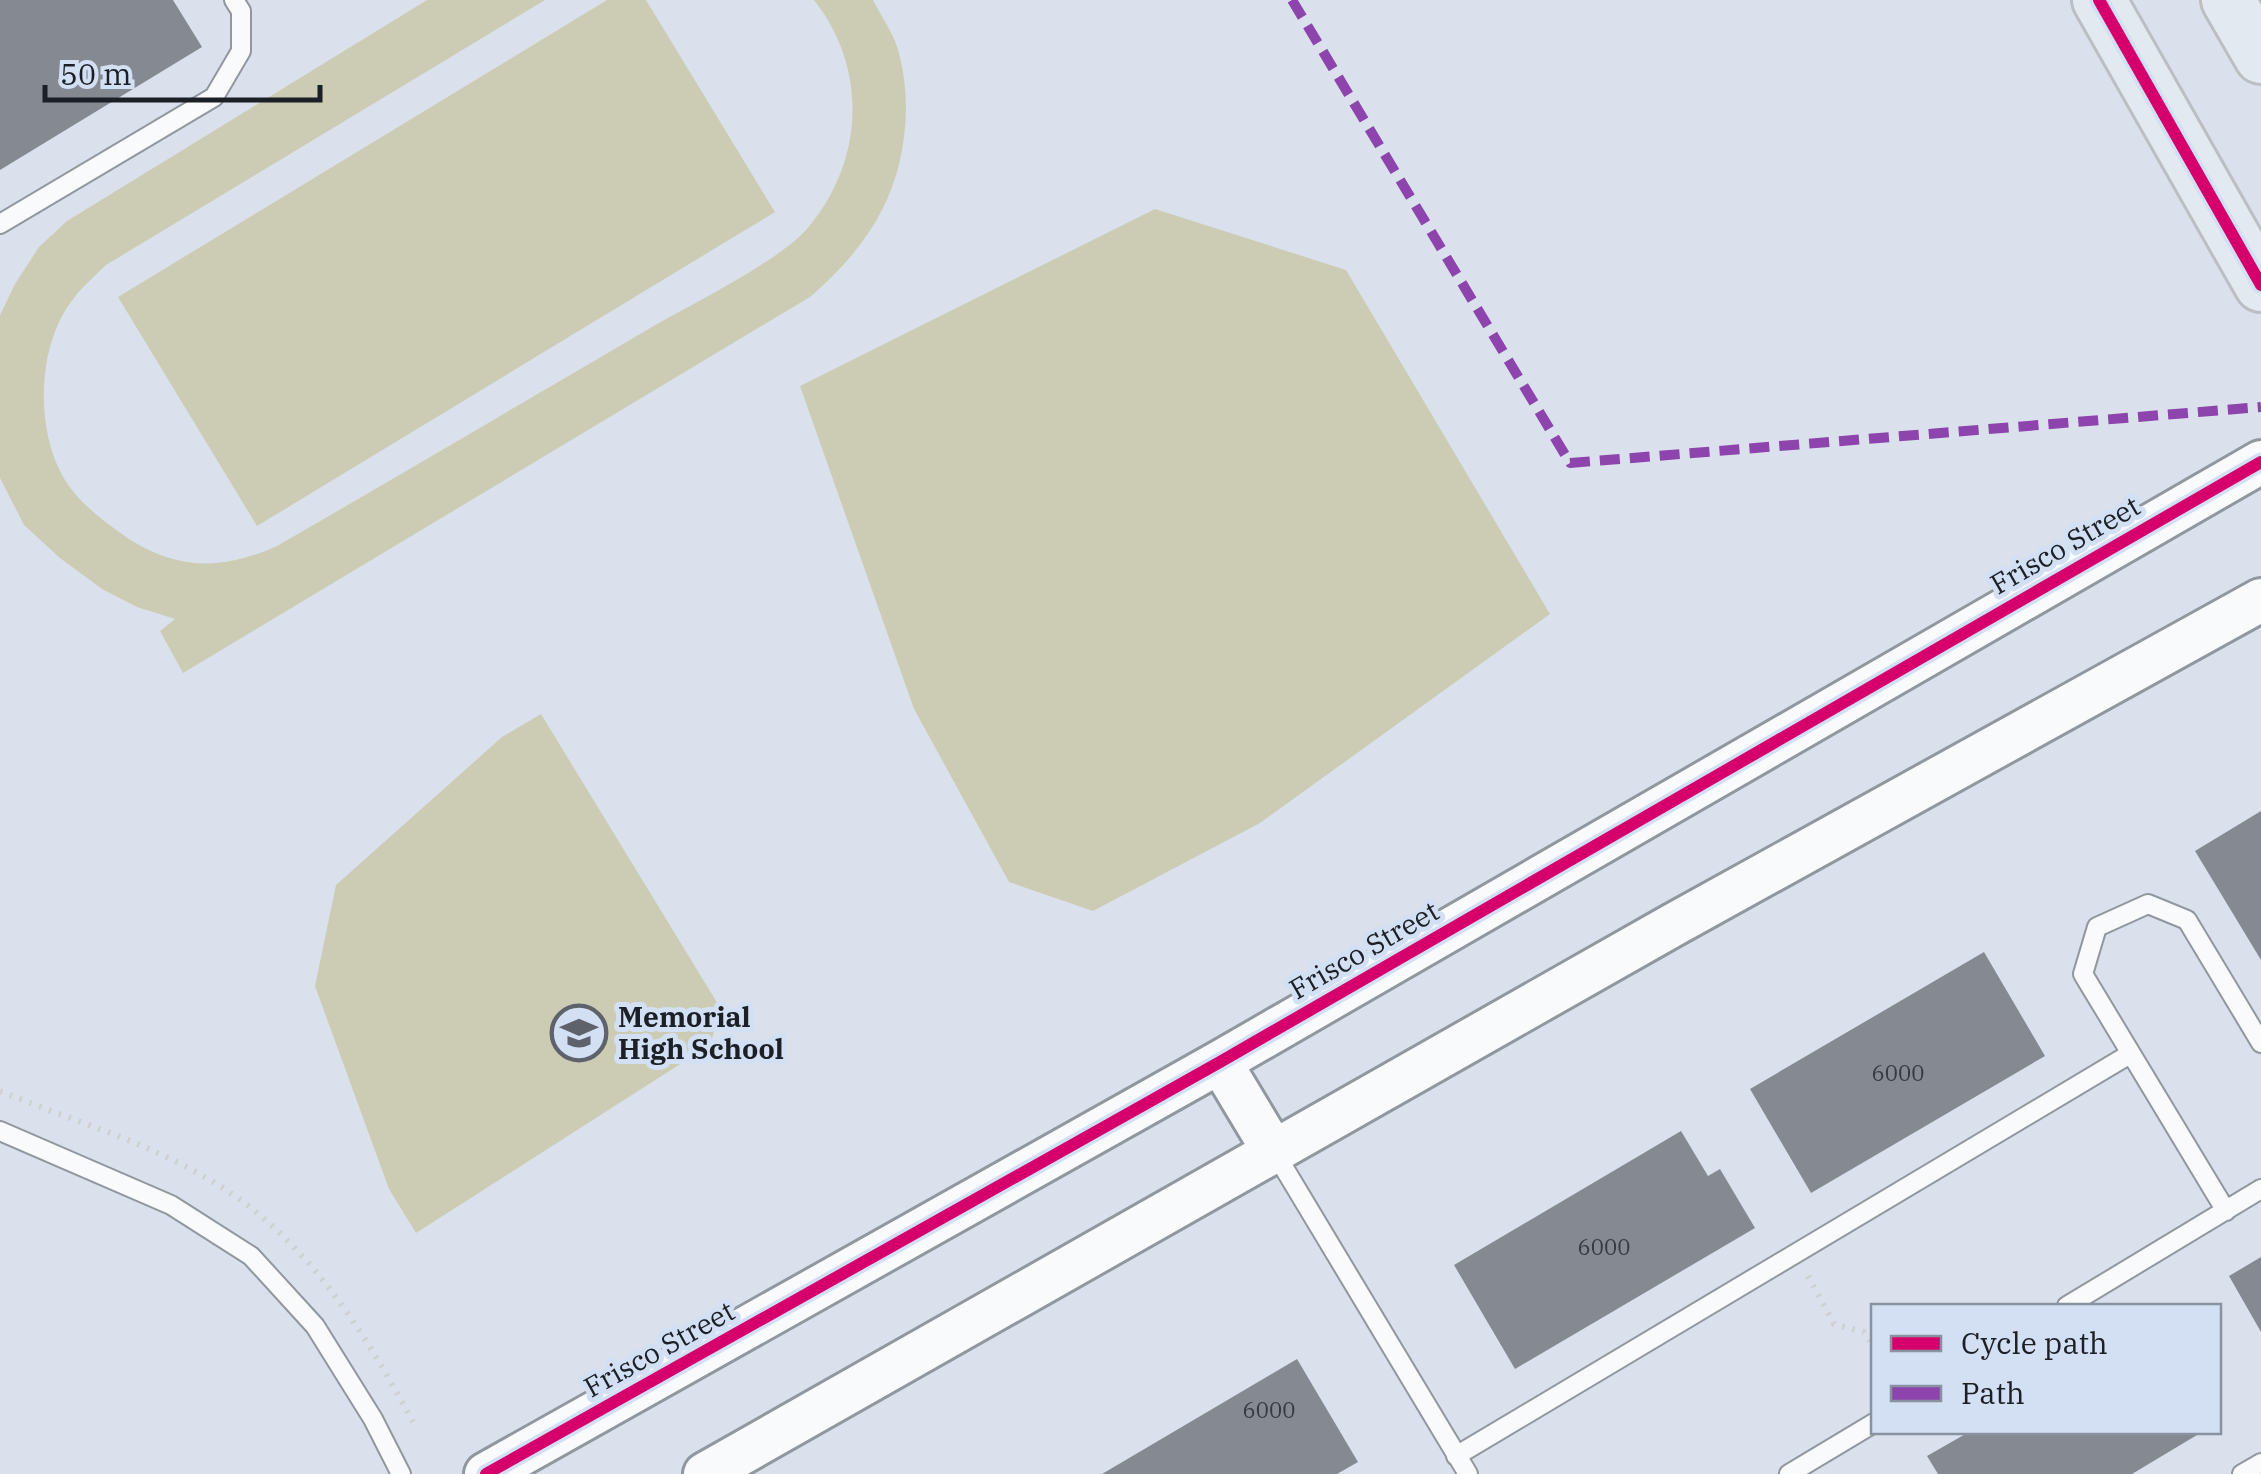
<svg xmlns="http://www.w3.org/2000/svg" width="2261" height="1474" font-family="'IBM Plex Serif',serif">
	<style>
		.green { fill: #ccccb5 }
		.building { fill: #858a92 }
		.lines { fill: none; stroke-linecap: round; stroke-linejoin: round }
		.service-casing { stroke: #91979e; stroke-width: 22 }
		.tertiary-casing { stroke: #91979e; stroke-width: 48 }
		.primary-casing { stroke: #bbbfc4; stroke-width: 58 }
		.path { stroke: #ced0d2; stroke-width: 6; stroke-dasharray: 2.5 8; stroke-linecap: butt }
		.service { stroke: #f9fafc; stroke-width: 18 }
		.tertiary { stroke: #f9fafc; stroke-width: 42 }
		.primary { stroke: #e3e9f0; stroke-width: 52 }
		.quiet { stroke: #8e44ad; stroke-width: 10; stroke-dasharray: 20 10; stroke-linecap: butt }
		.cycleway-casing { stroke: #d3dff3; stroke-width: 19 }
		.cycleway { stroke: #d6006c; stroke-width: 12 }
		.labels { text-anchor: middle; stroke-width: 10; stroke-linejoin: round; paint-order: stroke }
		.number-label { font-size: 22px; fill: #363a41 }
		.street-label { font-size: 28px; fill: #1b1f26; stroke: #d3dff3 }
		.poi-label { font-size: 28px; font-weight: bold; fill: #1b1f26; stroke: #d3dff3; text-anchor: start }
	</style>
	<rect width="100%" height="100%" fill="#dae1ec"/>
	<path class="green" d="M427,0H545L106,265C95,276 83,286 74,298C38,342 35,424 61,473C74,498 97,516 119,532C171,570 219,572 277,546C402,474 527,400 652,327C692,304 777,262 806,230C864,163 869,70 814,0H873C880,14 889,27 895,41C903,62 906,88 906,110C904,191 870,245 810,297L183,673L160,631L175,619L137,607L102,589L60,558L24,525L0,478V315L15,284L39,247L67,221Z
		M607,0H646L775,212L257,526L118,297Z
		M1155,209L1346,270L1550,614L1260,823L1093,911L1009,882L914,709L800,386Z
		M541,714L721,1009L710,1045L416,1233L389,1189L315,986L336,885L502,737Z"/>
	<path class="building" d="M0,0H173L202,47L0,170Z
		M2261,811V960L2195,851Z
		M1984,952L2045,1056L1811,1193L1750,1089Z
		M1681,1131L1708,1176L1720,1169L1755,1228L1515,1369L1454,1265Z
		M2261,1257V1332L2229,1276Z
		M1297,1359L1358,1462L1337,1474H1102Z
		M1969,1432H2202L2132,1474H1938L1927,1456Z"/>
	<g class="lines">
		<g class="service-casing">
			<path id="service" d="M0,224L214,97L241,51V11L234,0
				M0,1131L171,1205L251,1256L315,1326L373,1419L401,1474
				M1275,1153L1468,1474
				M2226,1211L2083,974L2097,927L2148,904L2187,920L2261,1043
				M2067,1306L2261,1189
				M1456,1456L2130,1054
				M1789,1474L1874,1423
				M2242,1474L2261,1463"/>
		</g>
		<g class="tertiary-casing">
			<path id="tertiary" d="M1220,1062L1274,1152
				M486,1474L1220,1062L2261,462
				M705,1474L1673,925L2261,600"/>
		</g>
		<g class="primary-casing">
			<path id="primary" d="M2099,0L2261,285
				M2228,0L2261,57"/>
		</g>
		<path class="path" d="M0,1091C70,1120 145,1141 210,1180C305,1236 362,1328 413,1422
			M1808,1276L1834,1324L1864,1332L1874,1347"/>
		<use href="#service" class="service"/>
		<use href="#tertiary" class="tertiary"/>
		<use href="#primary" class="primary"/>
		<path class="quiet" d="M1292,0L1570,463L2261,407"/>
		<g class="cycleway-casing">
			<path id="cycleway" d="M2099,0L2261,285
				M486,1474L1220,1062L2261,462"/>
		</g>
		<use href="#cycleway" class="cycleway"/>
	</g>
	<defs>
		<g id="school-ring" transform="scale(2.875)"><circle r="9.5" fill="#d3dff3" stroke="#5e636b" stroke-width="1.5"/><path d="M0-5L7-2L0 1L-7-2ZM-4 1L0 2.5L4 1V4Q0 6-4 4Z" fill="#5e636b"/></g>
	</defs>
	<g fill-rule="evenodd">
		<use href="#school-ring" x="579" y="1033"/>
	</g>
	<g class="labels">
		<g class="number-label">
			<text x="1898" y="1081">6000</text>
			<text x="1604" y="1255">6000</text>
			<text x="1269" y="1418">6000</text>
		</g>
		<g class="street-label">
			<text transform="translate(2065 545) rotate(-30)" y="10">Frisco Street</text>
			<text transform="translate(1364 950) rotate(-30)" y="10">Frisco Street</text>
			<text transform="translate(659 1349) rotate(-29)" y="10">Frisco Street</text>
		</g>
		<g class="poi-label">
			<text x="618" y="1027">Memorial<tspan x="618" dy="32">High School</tspan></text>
		</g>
	</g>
	<rect x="1871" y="1304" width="350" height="130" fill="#d3dff3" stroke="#8992a1" stroke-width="2.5"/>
	<rect x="1891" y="1336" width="50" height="15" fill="#d6006c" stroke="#8992a1" stroke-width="2.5"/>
	<text x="1961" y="1354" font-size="30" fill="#1b1f26">Cycle path</text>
	<rect x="1891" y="1386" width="50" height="15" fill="#8e44ad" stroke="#8992a1" stroke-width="2.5"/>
	<text x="1961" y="1404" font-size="30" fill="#1b1f26">Path</text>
	<path d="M45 85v15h275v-15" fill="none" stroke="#1b1f26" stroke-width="5"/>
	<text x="60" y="85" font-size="30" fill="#1b1f26" stroke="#d3dff3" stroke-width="8" paint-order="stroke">50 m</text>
</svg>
